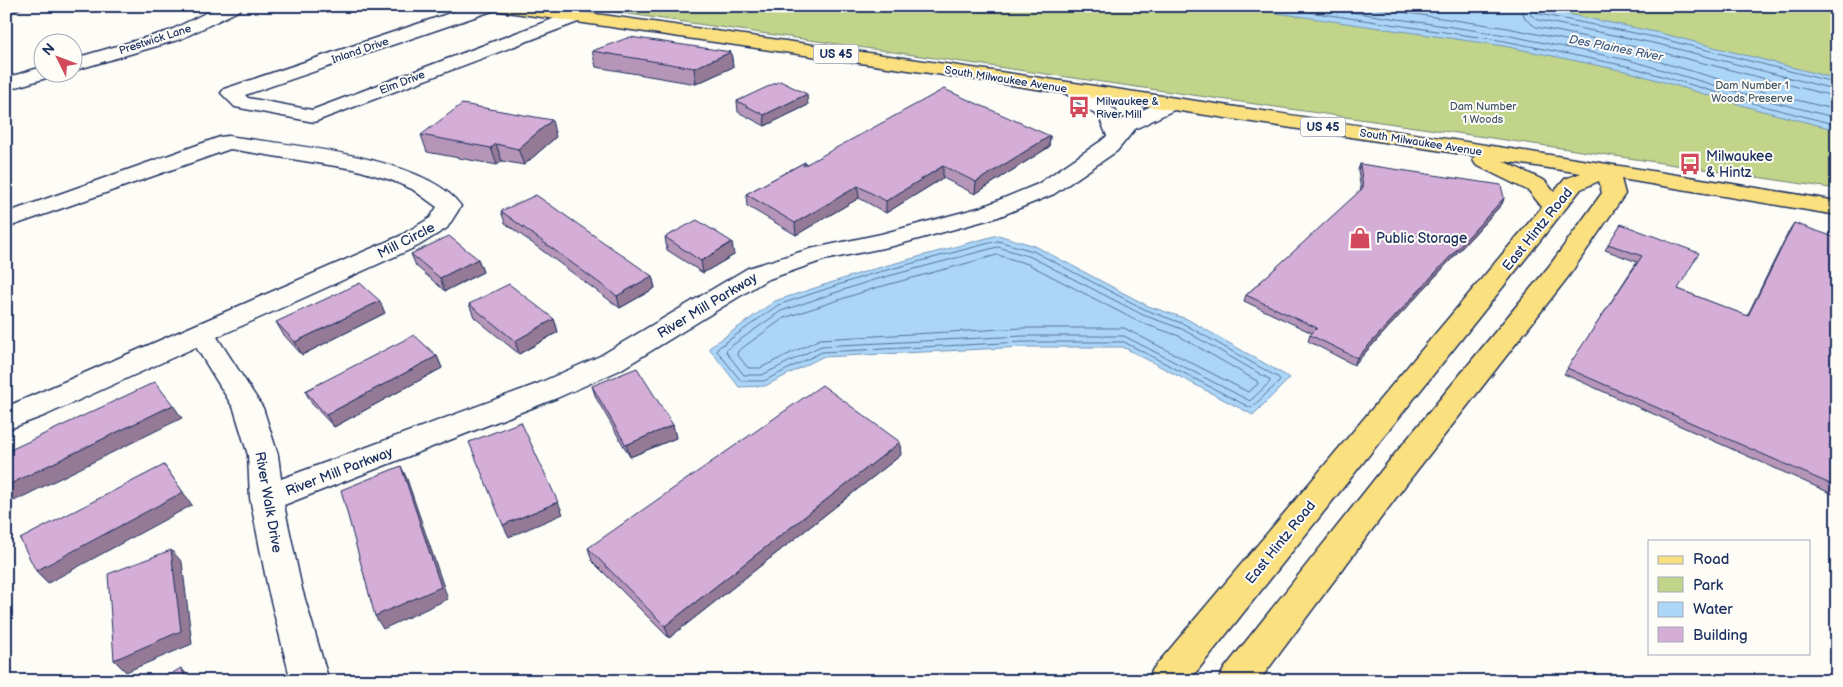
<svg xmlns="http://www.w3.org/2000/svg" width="1843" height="687" font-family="'Balsamiq Sans',sans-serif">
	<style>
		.green { fill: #c1d489; stroke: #6e8274 }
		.water { fill: #acd6f7; stroke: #7293ba }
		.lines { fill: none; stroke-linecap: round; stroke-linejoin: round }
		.shore { stroke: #55729b; stroke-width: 1 }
		.minor-casing { stroke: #1b2f5e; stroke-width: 3 }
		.major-casing { stroke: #1b2f5e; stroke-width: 3 }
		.minor { fill: #fdfcf7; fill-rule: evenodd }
		.major { fill: #fbe080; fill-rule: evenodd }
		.wall { fill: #b696b8; stroke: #1b2f5e }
		.shaded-wall { fill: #947a96; stroke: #1b2f5e }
		.building { fill: #d4aed6; stroke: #1b2f5e }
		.labels { text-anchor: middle; stroke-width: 4; stroke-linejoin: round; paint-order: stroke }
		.far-street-label { font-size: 11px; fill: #1b2f5e; stroke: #fdfcf7 }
		.far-park-label { font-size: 11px; fill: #445869; stroke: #fdfcf7 }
		.far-poi-label { font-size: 11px; fill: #1b2f5e; stroke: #fdfcf7; text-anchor: start }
		.far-water-label { font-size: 12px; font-style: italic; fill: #3f5984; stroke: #fdfcf7 }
		.shield { fill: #fdfcf7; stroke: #5f6c8c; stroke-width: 1 }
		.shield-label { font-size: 12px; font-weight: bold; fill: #1b2f5e }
		.poi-label { font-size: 14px; fill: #1b2f5e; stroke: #fdfcf7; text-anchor: start }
		.street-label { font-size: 14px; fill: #1b2f5e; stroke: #fdfcf7 }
	</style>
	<rect width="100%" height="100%" fill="#fdfcf7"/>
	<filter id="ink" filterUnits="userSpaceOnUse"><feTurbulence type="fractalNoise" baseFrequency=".02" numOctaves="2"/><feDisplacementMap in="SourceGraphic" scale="10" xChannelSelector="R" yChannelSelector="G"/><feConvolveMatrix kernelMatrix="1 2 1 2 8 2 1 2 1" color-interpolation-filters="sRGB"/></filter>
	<g filter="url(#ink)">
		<path class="green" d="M573,6H1837V189L1568,149Z"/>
		<path class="water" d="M1229,6H1528L1660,33L1837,79V130L1755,109L1630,72L1504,46Z
			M998,235L1035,246L1148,306L1187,319L1290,378L1253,415L1123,347H1024L822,357L765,386L739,387L709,348L775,301L867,271Z"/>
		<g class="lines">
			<path class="shore" d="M1268,6L1505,41L1631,67L1756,104L1837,125
				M1310,6L1506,35L1632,61L1758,98L1837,118
				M1361,6L1508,28L1633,54L1760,91L1837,110
				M1521,6L1525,19L1536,27L1656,51L1837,97
				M1528,6L1531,15L1538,20L1658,44L1837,90
				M1535,6V11L1539,14L1659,38L1837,83
				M998,241L1033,251L1146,310L1184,324L1279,378L1280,381L1251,408L1124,342H1023L822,352L764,381H741L717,351L718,348L778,305L868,275Z
				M998,247L1031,257L1143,315L1182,329L1269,379L1270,382L1250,401L1124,336H1023L821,346L762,375H744L726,352L727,349L781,311L870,281Z
				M998,255L1028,264L1139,322L1179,336L1257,381L1258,384L1248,392L1124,328H1023L820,339L760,368H748L737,354L738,351L784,318L872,289Z"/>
			<g class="minor-casing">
				<path id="minor" d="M220,6H242L240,10L181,39L72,71V59L169,31Z
					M471,6H497L495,10L245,95L248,98L312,110L566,14L572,13L578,14L581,18L578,22L314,122L235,107L221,93L224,89Z
					M42,67V72H55L53,76L6,90V78Z
					M1072,83L1079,85L1115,110L1121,120L1164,100L1171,98L1178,100L1181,104L1178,108L1135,129L1117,151L1054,194L998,217L893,246L824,260L766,280L620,370L557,398L284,505L302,589L329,681H291L268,589L250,498L248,455L234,409L196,347L46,415L6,430V407L400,236L430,218L437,207L412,189L391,180L354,169L230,149L6,228V213L220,137L228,136C286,145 426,156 461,206L447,228L418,246L217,337L263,408L278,455L281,479L537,384L600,356L748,268L810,249L881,234L982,207L1038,184L1101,141L1107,136L1099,117L1065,93L1062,89L1065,85Z"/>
			</g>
			<g class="major-casing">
				<path id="major" d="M492,6H539C972,67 1405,130 1837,201V215L1621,179L1625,194L1568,277L1407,483L1259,681H1218L1224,669L1385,466L1550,265L1602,193L1599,181L1581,189L1189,681H1147L1153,669L1542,207L1529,191L1476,165L1473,160L1475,156L971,79L500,11L494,10ZM1503,161L1581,173L1565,179L1554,192L1545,181Z"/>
			</g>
			<use href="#minor" class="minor"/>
			<use href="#major" class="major"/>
		</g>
		<path class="wall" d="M592,51L731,52L733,67L696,84L596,67Z
			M737,101L808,105L765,126L738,112Z
			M421,135L556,137L524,165L502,161L497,165L427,152Z
			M1050,136L1049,147L975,194L943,178L886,213L859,198L796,235L747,206L746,194L805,162V164Z
			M1360,164L1504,198L1502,204L1354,365L1308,341L1310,335L1312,333L1244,301L1246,295L1361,191L1358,170Z
			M501,211L652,276L655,288L620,308L505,223Z
			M1794,223L1837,350V496L1564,374L1637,262L1605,250L1621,224L1678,289L1747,316L1790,229Z
			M665,237L734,255L703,273L667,250Z
			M411,254L478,259L483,272L445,291L416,266Z
			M469,304L554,319L558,332L519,354L474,317Z
			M385,313L302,355L283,334L276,322Z
			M437,356L442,368L334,427L312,404L305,391Z
			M592,386L673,425L676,438L630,457L596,398Z
			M901,455L669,638L592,561L588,548Z"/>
		<path class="shaded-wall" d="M6,6H27L6,15Z
			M731,52L733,67L696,84L694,68Z
			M807,94L808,105L765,126L764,115Z
			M552,120L556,137L524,165L518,149Z
			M1050,136L1049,147L975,194L976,182Z
			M496,144L502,161L497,165L491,148Z
			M943,166V178L886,213V201Z
			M858,186L859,198L796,235L795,223Z
			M1504,198L1502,204L1354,365L1357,358Z
			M732,242L734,255L703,273L701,261Z
			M478,259L483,272L445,291L440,278Z
			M652,276L655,288L620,308L617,296Z
			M380,301L385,313L302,355L295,342Z
			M554,319L558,332L519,354L515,341Z
			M437,356L442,368L334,427L326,415Z
			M173,405L182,418L14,501L6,492V486Z
			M673,425L676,438L630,457L626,445Z
			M900,442L901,455L669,638L665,626Z
			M164,465L192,505L48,583L36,571Z
			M401,466L407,479L448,599L383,629L375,616Z
			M558,502L563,514L509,537L503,525Z
			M171,550L182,562L192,644L126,672L114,660Z
			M181,668L193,681H187Z"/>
		<path class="building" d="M630,37L731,52L694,68L592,51Z
			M780,81L807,94L764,115L737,101Z
			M944,89L1050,136L976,182L943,166L886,201L858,186L795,223L746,194L805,162L803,166Z
			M462,104L552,120L518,149L496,144L491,148L421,135Z
			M1360,164L1501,185L1504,198L1357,358L1310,335L1317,328L1246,295L1363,188Z
			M536,195L652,276L617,296L501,211Z
			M697,220L732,242L701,261L665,237Z
			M1794,223L1837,238V487L1567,368L1642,256L1608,244L1621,224L1699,253L1678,289L1748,316Z
			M449,236L478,259L440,278L411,254Z
			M360,283L380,301L295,342L276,322Z
			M509,284L554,319L515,341L469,304Z
			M414,335L437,356L326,415L305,391Z
			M637,368L673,425L626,445L592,386Z
			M155,382L173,405L6,486V452Z
			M822,385L900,442L665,626L588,548Z
			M521,422L558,502L503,525L469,442Z
			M164,465L183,492L36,571L20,539Z
			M401,466L441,587L375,616L341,490Z
			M171,550L181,631L114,660L108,574Z
			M181,668L187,681H159Z"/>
	</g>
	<defs>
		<g id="bus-bare" transform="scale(1.725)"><path d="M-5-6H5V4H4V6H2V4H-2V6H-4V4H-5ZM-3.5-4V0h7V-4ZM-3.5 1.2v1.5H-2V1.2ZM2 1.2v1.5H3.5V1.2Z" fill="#d1495b" stroke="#fdfcf7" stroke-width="2.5" paint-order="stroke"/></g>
		<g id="shop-bare" transform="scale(1.725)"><path d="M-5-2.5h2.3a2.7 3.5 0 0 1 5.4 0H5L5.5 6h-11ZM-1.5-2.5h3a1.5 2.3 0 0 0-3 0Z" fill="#d1495b" stroke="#fdfcf7" stroke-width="2.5" paint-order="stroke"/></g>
	</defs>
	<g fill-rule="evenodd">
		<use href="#bus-bare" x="1079" y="107"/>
		<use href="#bus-bare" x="1690" y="164"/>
		<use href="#shop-bare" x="1360" y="238"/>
	</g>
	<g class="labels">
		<g class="far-street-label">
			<text transform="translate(155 39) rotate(-18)" y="4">Prestwick Lane</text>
			<text transform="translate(360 50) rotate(-19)" y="4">Inland Drive</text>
			<text transform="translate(1006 79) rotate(9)" y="4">South Milwaukee Avenue</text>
			<text transform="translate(402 82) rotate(-21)" y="4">Elm Drive</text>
			<text transform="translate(1421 142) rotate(9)" y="4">South Milwaukee Avenue</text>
		</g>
		<g class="far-park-label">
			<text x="1752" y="89">Dam Number 1<tspan x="1752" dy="13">Woods Preserve</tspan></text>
			<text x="1483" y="110">Dam Number<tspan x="1483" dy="13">1 Woods</tspan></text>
		</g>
		<g class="far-poi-label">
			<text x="1096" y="105">Milwaukee &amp;<tspan x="1096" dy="13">River Mill</tspan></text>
		</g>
		<g class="far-water-label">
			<text transform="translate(1616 48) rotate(11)" y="4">Des Plaines River</text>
		</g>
		<g class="shield">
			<rect x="813.5" y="44.5" width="45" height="19" rx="4"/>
			<rect x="1300.5" y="117.5" width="45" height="19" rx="4"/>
		</g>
		<g class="shield-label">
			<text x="836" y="58">US 45</text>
			<text x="1323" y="131">US 45</text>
		</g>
		<g class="poi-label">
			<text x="1706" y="161">Milwaukee<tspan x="1706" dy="16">&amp; Hintz</tspan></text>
			<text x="1376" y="243">Public Storage</text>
		</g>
		<g class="street-label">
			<text transform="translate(1537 229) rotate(-51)" y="5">East Hintz Road</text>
			<text transform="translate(406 240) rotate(-27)" y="5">Mill Circle</text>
			<text transform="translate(707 305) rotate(-31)" y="5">River Mill Parkway</text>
			<text transform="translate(339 471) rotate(-21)" y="5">River Mill Parkway</text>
			<text transform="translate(269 502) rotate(80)" y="5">River Walk Drive</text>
			<text transform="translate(1280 542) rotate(-51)" y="5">East Hintz Road</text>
		</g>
	</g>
	<rect width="1843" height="687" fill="none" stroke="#fdfcf7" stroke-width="25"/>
	<rect x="12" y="12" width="1818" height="662" fill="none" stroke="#1b2f5e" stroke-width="2" filter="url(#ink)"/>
	<rect x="1648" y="540" width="162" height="115" fill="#fdfcf7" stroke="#a3aaba"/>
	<rect x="1658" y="556" width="25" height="8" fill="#fbe080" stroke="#a3aaba"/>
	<text x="1693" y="564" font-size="15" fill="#1b2f5e">Road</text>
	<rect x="1658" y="577" width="25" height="15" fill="#c1d489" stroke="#a3aaba"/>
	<text x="1693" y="590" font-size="15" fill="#1b2f5e">Park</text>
	<rect x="1658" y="602" width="25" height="15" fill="#acd6f7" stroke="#a3aaba"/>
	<text x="1693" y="614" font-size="15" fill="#1b2f5e">Water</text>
	<rect x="1658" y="627" width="25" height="15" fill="#d4aed6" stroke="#a3aaba"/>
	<text x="1693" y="640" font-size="15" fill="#1b2f5e">Building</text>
	<g transform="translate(58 58) rotate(312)"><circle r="24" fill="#fdfcf7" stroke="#a3aaba"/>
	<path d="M0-4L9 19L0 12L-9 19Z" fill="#d1495b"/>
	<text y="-8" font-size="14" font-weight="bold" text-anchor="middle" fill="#1b2f5e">N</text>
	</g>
</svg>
